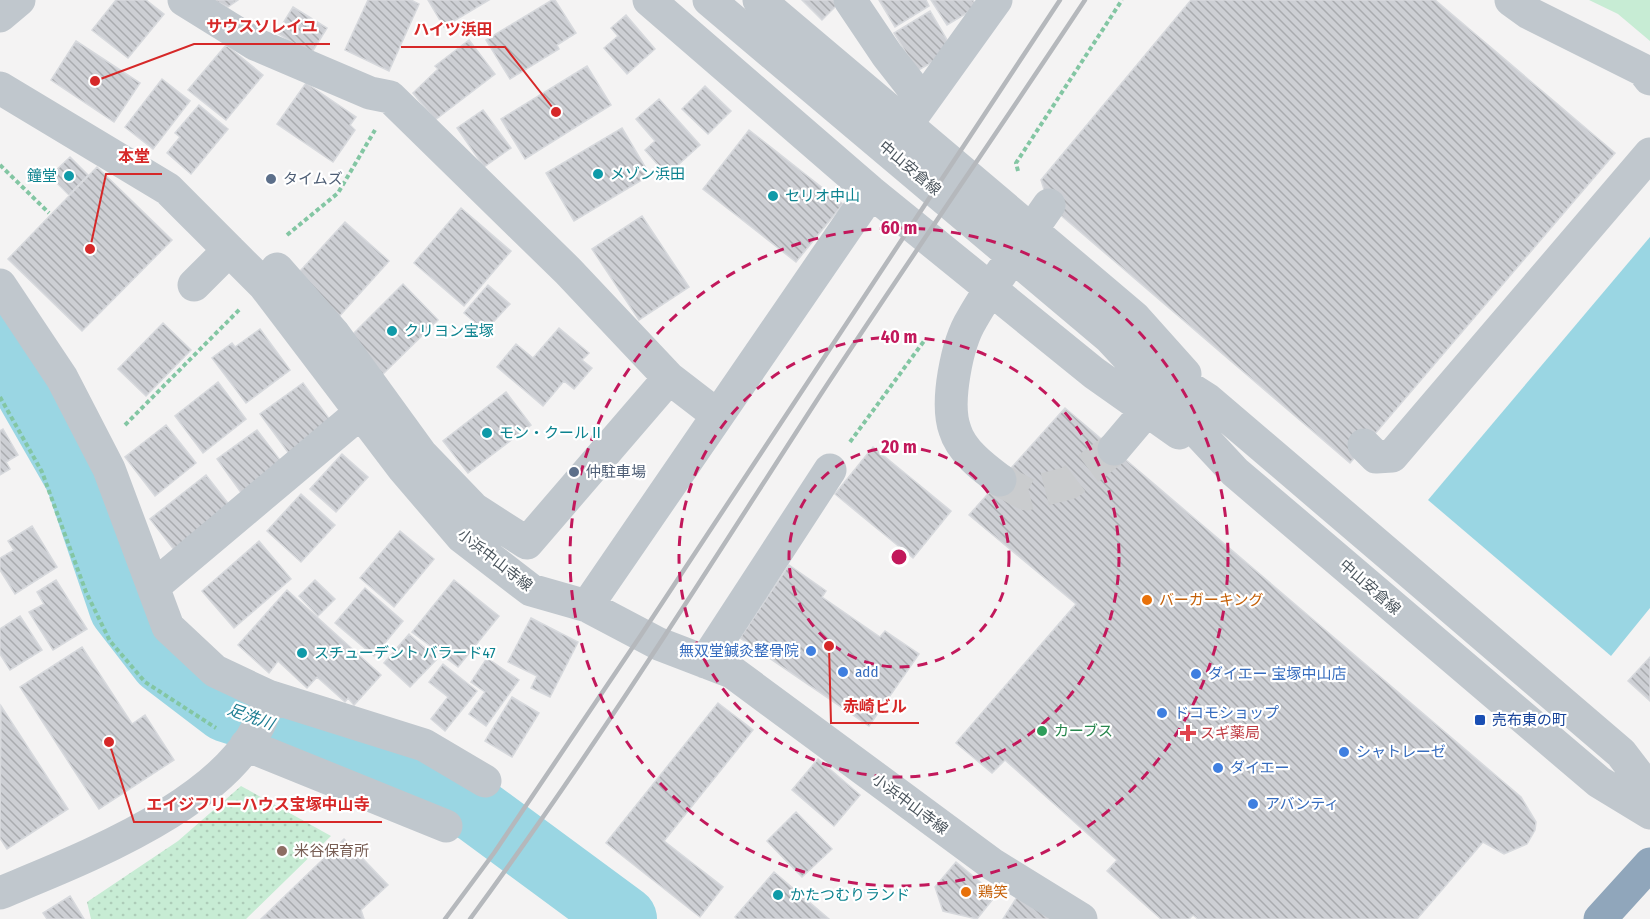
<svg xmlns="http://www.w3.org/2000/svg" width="1650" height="919" font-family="'Fira Sans Condensed','Noto Sans JP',sans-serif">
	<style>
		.grass { fill: url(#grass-dots) }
		.pitch { fill: #c7ecd4 }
		.water { fill: #9ad6e3 }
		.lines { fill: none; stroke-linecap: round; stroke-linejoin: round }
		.river { stroke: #9ad6e3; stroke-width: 66 }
		.building { fill: url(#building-back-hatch); stroke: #d7d9dd; stroke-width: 1.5 }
		.minor-tunnel { stroke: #caccce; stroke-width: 33; stroke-dasharray: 33 16; stroke-linecap: butt }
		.path { stroke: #83c6a3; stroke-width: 4; stroke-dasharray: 4.5 3; stroke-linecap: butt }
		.minor { stroke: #c0c7cd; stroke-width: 33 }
		.highway { stroke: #90a6bb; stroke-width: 33 }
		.rail { stroke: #b5b8bc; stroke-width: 4.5 }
		.ring { fill: none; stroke: #c2185b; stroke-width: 3; stroke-dasharray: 10 8 }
		.culture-dot { fill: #0f9aa8; stroke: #fff; stroke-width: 2 }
		.service-dot { fill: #5c6f8a; stroke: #fff; stroke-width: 2 }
		.food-dot { fill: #e8710a; stroke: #fff; stroke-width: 2 }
		.shop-dot { fill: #3f7fe0; stroke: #fff; stroke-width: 2 }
		.transit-dot { fill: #1a4fb4; stroke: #fff; stroke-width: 2 }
		.leisure-dot { fill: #2e9e5b; stroke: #fff; stroke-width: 2 }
		.health-dot { fill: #e0444e; stroke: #fff; stroke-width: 2 }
		.education-dot { fill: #8d6e63; stroke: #fff; stroke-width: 2 }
		.labels { text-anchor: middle; stroke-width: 4.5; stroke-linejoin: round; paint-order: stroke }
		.street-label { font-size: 15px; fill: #4c565e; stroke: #fff }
		.culture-label { font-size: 15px; fill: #0d838f; stroke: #fff; text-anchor: start }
		.service-label { font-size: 15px; fill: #4e5e75; stroke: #fff; text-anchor: start }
		.food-label { font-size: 15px; fill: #c56008; stroke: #fff; text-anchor: start }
		.shop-label { font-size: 15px; fill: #366cbe; stroke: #fff; text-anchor: start }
		.transit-label { font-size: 15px; fill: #164399; stroke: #fff; text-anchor: start }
		.leisure-label { font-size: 15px; fill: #27864d; stroke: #fff; text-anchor: start }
		.health-label { font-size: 15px; fill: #be3a42; stroke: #fff; text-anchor: start }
		.education-label { font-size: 15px; fill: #785e54; stroke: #fff; text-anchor: start }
		.water-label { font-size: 16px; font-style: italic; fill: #1c7d92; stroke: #fff }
		.centre { fill: #c2185b; stroke: #fff; stroke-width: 3 }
		.ring-label { font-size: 18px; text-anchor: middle; font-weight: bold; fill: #c2185b; stroke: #fff; stroke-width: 4.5; stroke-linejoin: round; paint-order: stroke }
		.leader { fill: none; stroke: #d62828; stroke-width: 2 }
		.callout-dot { fill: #d62828; stroke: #fff; stroke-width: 2 }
		.callout-label { font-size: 16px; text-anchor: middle; font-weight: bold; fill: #d62828; stroke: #fff; stroke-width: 4.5; stroke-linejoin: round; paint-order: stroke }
	</style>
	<defs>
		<pattern id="grass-dots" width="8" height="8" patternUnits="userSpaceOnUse" patternTransform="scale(1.5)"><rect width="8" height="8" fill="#c7ecd4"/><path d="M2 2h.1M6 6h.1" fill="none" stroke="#adccb8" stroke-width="1.8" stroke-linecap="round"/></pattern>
		<pattern id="building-back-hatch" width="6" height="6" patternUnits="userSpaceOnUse" patternTransform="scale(1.5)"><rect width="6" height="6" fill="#cdcfd4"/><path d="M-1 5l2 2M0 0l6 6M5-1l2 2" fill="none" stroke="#a9abaf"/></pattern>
	</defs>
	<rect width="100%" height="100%" fill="#f4f3f3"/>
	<path class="grass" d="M241,786L331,836L246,919H91L87,902L178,841Z"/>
	<path class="pitch" d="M1589,0H1650V41L1618,14Z"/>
	<path class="water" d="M1650,237V608L1611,656L1428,500Z"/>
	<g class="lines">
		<path class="river" d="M0,342L78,478L122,608L163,661L226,709L385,760L476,810L624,919"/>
	</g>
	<path class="building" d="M116,0H146L164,14L128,58L92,30Z
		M213,0H238L228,7Z
		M368,0H411L419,4L389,71L345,50Z
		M428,0H489L444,27Z
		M552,0H555L576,33L557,45L559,49L510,79L486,40Z
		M802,0H833L837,5L822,20Z
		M879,0H926L929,6L895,27Z
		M931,0H973L977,7L947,25Z
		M1191,0H1435L1615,153L1350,463L1049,205L1041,180Z
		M293,7L327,28L311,54L277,33Z
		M930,11L953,50L917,71L894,33Z
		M626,15L655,49L627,74L604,48L618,36L611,28Z
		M469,40L495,74L435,120L413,93L438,69L435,66Z
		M76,41L140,83L114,122L51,80Z
		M226,45L263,75L226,120L188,90Z
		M587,66L611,105L525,159L501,119Z
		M162,79L190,101L153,149L125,127Z
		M306,83L356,117L350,125L355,130L333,162L277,124Z
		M705,86L731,111L708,134L682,109Z
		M659,99L700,145L667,175L645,150L655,141L636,119Z
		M199,105L228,129L191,174L167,153L180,137L175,133Z
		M483,110L511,148L484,167L457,128Z
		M622,128L650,175L574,221L546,173Z
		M749,130L843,204L796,262L703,189Z
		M70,157L88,175L69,195L50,176Z
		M97,167L172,240L82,331L8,259Z
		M461,208L511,251L464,306L414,263Z
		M642,216L689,287L639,320L592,249Z
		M345,222L389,261L336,320L291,281Z
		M403,284L438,320L381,376L346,341Z
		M488,285L510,304L485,331L464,313Z
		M163,323L191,350L146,396L118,369Z
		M559,328L589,353L582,360L592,368L574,389L564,381L543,406L497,367L516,344L533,358Z
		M260,329L290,370L246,403L212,358L232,343L235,347Z
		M218,382L246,419L203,453L175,416Z
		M303,383L333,424L290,455L260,414Z
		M506,392L531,425L468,473L443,441Z
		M1065,408L1521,797L1536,822L1535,830L1527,844L1504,854L1483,842L1417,919H1198L1193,915L1189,919H1161L1107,871L1117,860L1005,760L992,773L956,743L1076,604L969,515Z
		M166,425L196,463L155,496L125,457Z
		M3,429L18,455L6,462L10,469L0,475V431Z
		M257,430L283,464L242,494L217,459Z
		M873,447L951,511L913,558L835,494Z
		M342,454L368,477L336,512L310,489Z
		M206,475L231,507L175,551L150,519Z
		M301,494L335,525L301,562L267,531Z
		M32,526L57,567L15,594L0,570V558L14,550L8,541Z
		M400,531L434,559L394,607L360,578Z
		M259,541L291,579L234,628L202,591Z
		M789,565L826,591L822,597L880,637L885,631L919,654L869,726L740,638Z
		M56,580L87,629L53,650L29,612L44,604L37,592Z
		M315,580L335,599L318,616L299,596Z
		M454,580L499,616L458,667L412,632Z
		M365,588L403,621L374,656L335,623Z
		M287,590L381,675L354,705L348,698L345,702L317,677L307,688L278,661L269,673L238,645Z
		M20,616L42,650L10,670L0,654V629Z
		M531,618L578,642L550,697L531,688L537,676L508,662Z
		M409,634L437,659L410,687L384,663Z
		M82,647L132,724L145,715L174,760L99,809L20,687Z
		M1650,657V701L1628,681Z
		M487,658L519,680L486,726L469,714L485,692L471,682Z
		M443,664L477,691L445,731L431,719L448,697L429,682Z
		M512,697L539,713L512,757L485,741Z
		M718,703L753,730L664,841L723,887L700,917L606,843Z
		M1,706L68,809L7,849L0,838Z
		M818,759L860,795L834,826L792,790Z
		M796,812L832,849L802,877L767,841Z
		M344,839L388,885L361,910L364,919H261Z
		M956,862L996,895L977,919L943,911L935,887Z
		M774,872L829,919H737L735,917Z
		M70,896L84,919H47L43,913Z
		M1017,897L1053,919H1003Z"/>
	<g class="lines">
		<path class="minor-tunnel" d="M1000,480L1026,494L1069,483L1114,449"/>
		<path class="path" d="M0,165L49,213
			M1018,171L1016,163L1122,0
			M287,235L338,193L375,130
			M0,397L42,472L86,592L110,641L145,682L216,728
			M125,425L240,309
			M850,442L924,341"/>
		<path class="minor" d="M184,0L255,44L370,93L390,97L568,271L669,378L717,415
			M649,0L871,192L1094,373L1179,433
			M709,0L1110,338L1235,472L1599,782L1650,813
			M759,0L1134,317L1185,374
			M850,0L887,55L923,101
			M1511,0L1529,13L1643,70L1650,79
			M0,16L19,0
			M0,88L168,189L264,285L403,468L462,537L531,590L587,606L659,644L732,672L992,864L1081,919
			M907,124L996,0
			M277,269L334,334L421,454
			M0,285L62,378L109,469L168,627L215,671L268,696L424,745L485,781
			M194,285L229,250
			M1150,363L1208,400L1406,569L1621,753L1650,791
			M1364,445L1376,457L1392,456L1650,154
			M1114,449L1147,410
			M404,467L421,454L474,509L527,543L669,378
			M1000,480C984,468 961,451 955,430C945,403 957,343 972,319C994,280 1023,243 1049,205
			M153,587L360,413
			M587,606L871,192
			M705,662L830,470
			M246,745L446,826
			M0,893C82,859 253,795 268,696"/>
		<path class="highway" d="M1600,919L1650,864"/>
		<path class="rail" d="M445,919L494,853L641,635L1060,0
			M470,919C594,751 705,573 819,397C906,264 997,133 1085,0"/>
	</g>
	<g class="ring">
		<circle cx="899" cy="557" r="110"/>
		<circle cx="899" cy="557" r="220"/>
		<circle cx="899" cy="557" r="329"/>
	</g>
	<g class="culture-dot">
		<circle cx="598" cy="174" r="6"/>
		<circle cx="69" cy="176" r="6"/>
		<circle cx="773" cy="196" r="6"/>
		<circle cx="392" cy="331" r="6"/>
		<circle cx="487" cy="433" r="6"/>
		<circle cx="302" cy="653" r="6"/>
		<circle cx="778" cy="895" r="6"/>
	</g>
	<g class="service-dot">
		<circle cx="271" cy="179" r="6"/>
		<circle cx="574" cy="472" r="6"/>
	</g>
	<g class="food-dot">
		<circle cx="1147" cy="600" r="6"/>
		<circle cx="966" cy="892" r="6"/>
	</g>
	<g class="shop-dot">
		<circle cx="811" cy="651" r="6"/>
		<circle cx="843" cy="672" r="6"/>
		<circle cx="1196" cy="674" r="6"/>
		<circle cx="1162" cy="713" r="6"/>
		<circle cx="1344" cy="752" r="6"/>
		<circle cx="1218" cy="768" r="6"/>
		<circle cx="1253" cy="804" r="6"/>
	</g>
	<rect class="transit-dot" x="1474" y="714" width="12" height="12" rx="3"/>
	<circle class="leisure-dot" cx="1042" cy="731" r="6"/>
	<path class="health-dot" d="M1185 724h6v6h6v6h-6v6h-6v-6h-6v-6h6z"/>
	<circle class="education-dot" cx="282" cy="851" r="6"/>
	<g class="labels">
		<g class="street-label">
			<text transform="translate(910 168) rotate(40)" y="5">中山安倉線</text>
			<text transform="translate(495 560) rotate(38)" y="5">小浜中山寺線</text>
			<text transform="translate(1370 587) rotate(41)" y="5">中山安倉線</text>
			<text transform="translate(910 804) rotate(37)" y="5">小浜中山寺線</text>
		</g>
		<g class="culture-label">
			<text x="610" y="179">メゾン浜田</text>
			<text x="57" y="181" text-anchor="end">鐘堂</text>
			<text x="785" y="201">セリオ中山</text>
			<text x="404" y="336">クリヨン宝塚</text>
			<text x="499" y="438">モン・クールⅡ</text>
			<text x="314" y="658">スチューデント バラード47</text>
			<text x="790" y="900">かたつむりランド</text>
		</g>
		<g class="service-label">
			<text x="283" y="184">タイムズ</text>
			<text x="586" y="477">仲駐車場</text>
		</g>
		<g class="food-label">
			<text x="1159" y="605">バーガーキング</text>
			<text x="978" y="897">鶏笑</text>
		</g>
		<g class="shop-label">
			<text x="799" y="656" text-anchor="end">無双堂鍼灸整骨院</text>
			<text x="855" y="677">add</text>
			<text x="1208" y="679">ダイエー 宝塚中山店</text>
			<text x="1174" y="718">ドコモショップ</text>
			<text x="1356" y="757">シャトレーゼ</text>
			<text x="1230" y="773">ダイエー</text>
			<text x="1265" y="809">アバンティ</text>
		</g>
		<g class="transit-label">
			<text x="1492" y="725">売布東の町</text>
		</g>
		<g class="leisure-label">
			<text x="1054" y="736">カーブス</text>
		</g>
		<g class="health-label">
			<text x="1200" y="738">スギ薬局</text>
		</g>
		<g class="education-label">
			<text x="294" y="856">米谷保育所</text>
		</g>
		<g class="water-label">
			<text transform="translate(251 716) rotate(20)" y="6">足洗川</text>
		</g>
	</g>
	<circle cx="899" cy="557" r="9" class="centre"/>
	<g class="ring-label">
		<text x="899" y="234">60 m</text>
		<text x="899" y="343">40 m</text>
		<text x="899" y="453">20 m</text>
	</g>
	<path class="leader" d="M95 81L194 44H330M556 112L505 47H401M90 249L106 174H162M829 646L831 723H919M109 742L134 822H382"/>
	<g class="callout-dot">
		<circle cx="95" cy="81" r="6"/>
		<circle cx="556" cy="112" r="6"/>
		<circle cx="90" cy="249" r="6"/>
		<circle cx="829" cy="646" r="6"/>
		<circle cx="109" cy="742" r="6"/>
	</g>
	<g class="callout-label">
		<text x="262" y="32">サウスソレイユ</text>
		<text x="453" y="35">ハイツ浜田</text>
		<text x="134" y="162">本堂</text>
		<text x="875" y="712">赤崎ビル</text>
		<text x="258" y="810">エイジフリーハウス宝塚中山寺</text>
	</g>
</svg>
